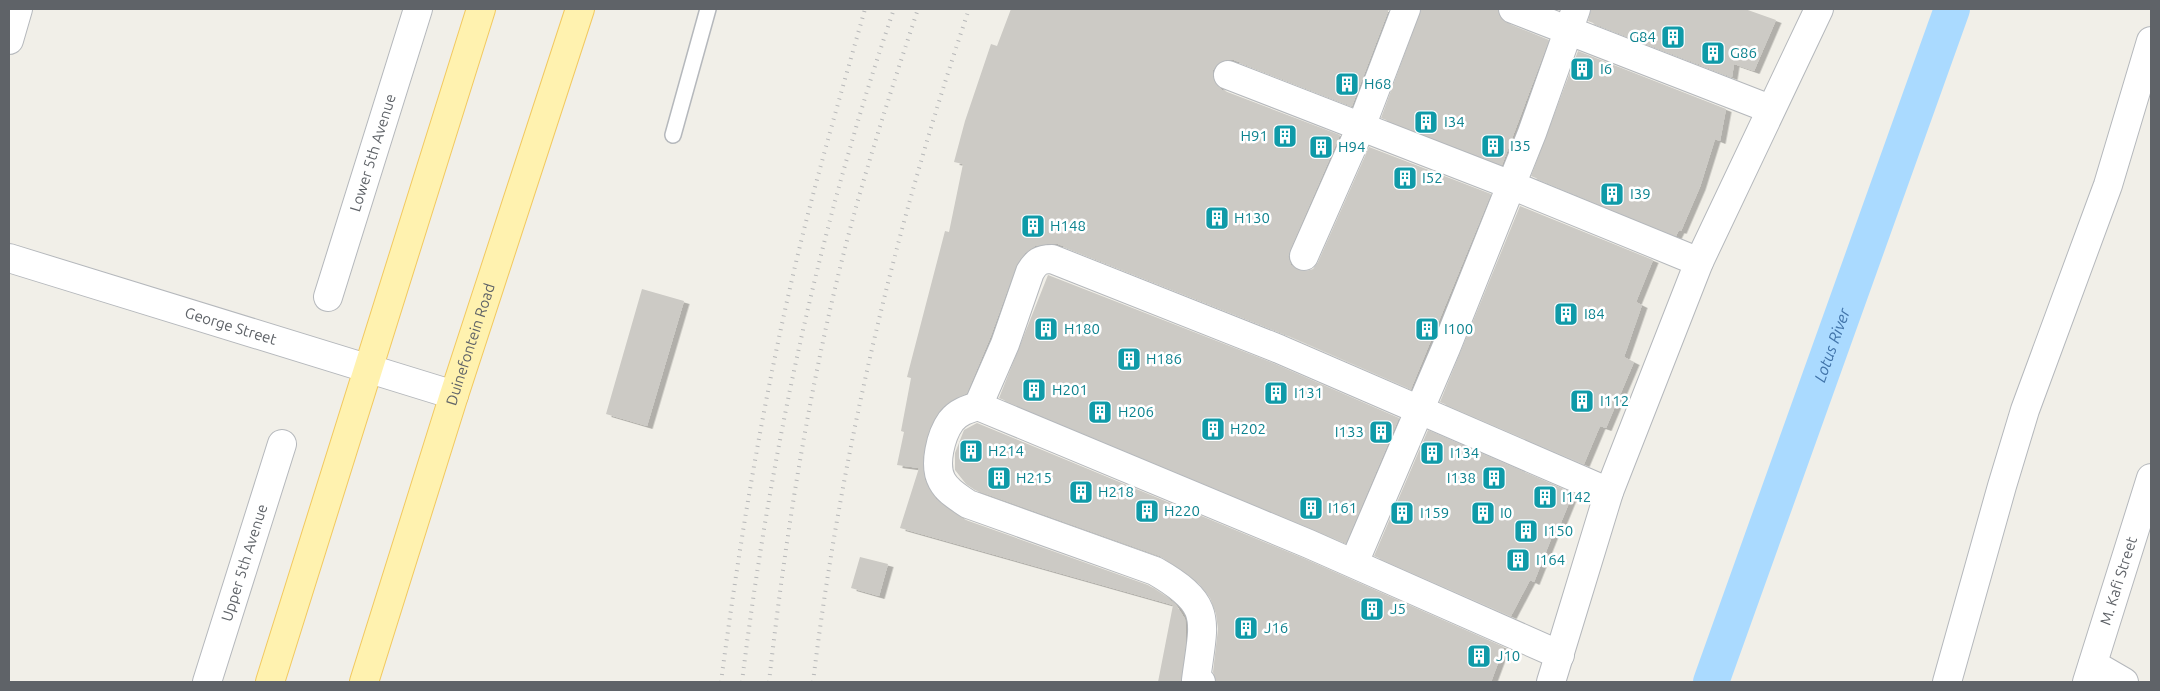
<svg xmlns="http://www.w3.org/2000/svg" width="2160" height="691" font-family="Ubuntu,sans-serif">
	<style>
		.lines { fill: none; stroke-linecap: round; stroke-linejoin: round }
		.canal { stroke: #aadaff; stroke-width: 36 }
		.building { fill: #cccac5; filter: url(#shadow) }
		.service-casing { stroke: #b5b8bc; stroke-width: 18 }
		.minor-casing { stroke: #b5b8bc; stroke-width: 30 }
		.primary-casing { stroke: #f2c960; stroke-width: 30 }
		.service { stroke: #fff; stroke-width: 15 }
		.minor { stroke: #fff; stroke-width: 28 }
		.primary { stroke: #fff2af; stroke-width: 28 }
		.rail { stroke: #b6b7b8; stroke-width: 4; stroke-dasharray: 1 6; stroke-linecap: butt }
		.labels { text-anchor: middle; stroke-width: 5; stroke-linejoin: round; paint-order: stroke }
		.culture-label { font-size: 15px; fill: #0d838f; stroke: #fff; text-anchor: start }
		.street-label { font-size: 15px; fill: #5f6368; stroke: #fff }
		.water-label { font-size: 16px; font-style: italic; fill: #4174aa; stroke: #fff }
	</style>
	<defs>
		<filter id="shadow"><feDropShadow dx="5.5" dy="3" stdDeviation="0" flood-color="#0004"/></filter>
	</defs>
	<rect width="100%" height="100%" fill="#f1efe8"/>
	<g class="lines">
		<path class="canal" id="s1" d="M1711,682L1952,9"/>
	</g>
	<path class="building" d="M1011,9H1389L1352,106L1234,60H1226L1219,63L1213,70V77L1216,84L1222,90L1340,135L1290,250L1288,257L1291,265L1298,270L1306,271L1313,269L1318,262L1369,147L1491,194L1411,389L1285,334L1058,244H1047L1035,246L1025,253L1017,264L990,338L967,393L944,406L930,428L923,457L925,480L936,499L963,519L1148,585L1165,596L1176,605L1185,619L1186,641L1181,682H1158L1173,605L900,528L919,468L897,465L904,432L901,431L911,378L907,377L945,231L949,232L963,164L954,162L965,121L991,44L997,46Z
		M1421,9H1498L1501,18L1507,23L1549,40L1502,165L1381,118Z
		M1591,9H1745L1776,20L1754,71L1734,64L1732,77L1588,21Z
		M1578,51L1726,109L1720,141L1715,139L1700,187L1681,231L1679,230L1676,236L1531,176Z
		M1520,206L1653,260L1636,302L1642,305L1624,357L1634,362L1606,428L1600,426L1584,464L1440,402Z
		M1048,275L1273,363L1399,418L1346,543L999,398Z
		M642,289L684,301L647,426L606,414Z
		M977,423L1303,558L1504,647L1491,682H1216L1213,672L1218,629L1216,614L1210,598L1199,584L1160,556L975,490L966,484L955,470V453L964,430Z
		M1428,430L1573,493L1560,525L1557,524L1534,582L1530,580L1511,616L1374,556Z
		M860,557L888,564L879,596L851,588Z"/>
	<g class="lines">
		<g class="service-casing">
			<path id="service" d="M673,135L708,9"/>
		</g>
		<g class="minor-casing">
			<g id="minor">
				<path d="M1513,9L1770,109"/>
				<path d="M9,40L18,9"/>
				<path d="M1228,75L1511,185L1699,262"/>
				<path d="M1304,256L1361,127L1406,9"/>
				<path id="s2" d="M9,258L454,395"/>
				<path id="s3" d="M328,297L418,9"/>
				<path d="M978,406L1005,344L1030,272C1036,262 1040,259 1052,259L1279,349L1609,492"/>
				<path d="M1354,563L1446,348L1532,133L1576,9"/>
				<path d="M2093,664L2124,682"/>
				<path id="s4" d="M207,682L282,444"/>
				<path d="M1201,682L1196,680C1204,619 1214,605 1155,571L968,504C958,497 948,492 942,481C933,465 941,435 951,421C958,412 968,409 978,406L1309,544L1560,655"/>
				<path d="M1551,682L1609,492L1699,262L1819,9"/>
				<path d="M1947,682L2002,486L2025,410L2108,185L2151,41"/>
				<path id="s5" d="M2087,682L2151,478"/>
			</g>
		</g>
		<g class="primary-casing">
			<g id="primary">
				<path d="M270,682L481,9"/>
				<path id="s6" d="M364,682L454,395L580,9"/>
			</g>
		</g>
		<use href="#service" class="service"/>
		<use href="#minor" class="minor"/>
		<use href="#primary" class="primary"/>
		<path class="rail" d="M721,682C740,538 764,395 798,254C818,171 842,90 865,9
			M742,682C770,454 819,227 894,9
			M769,682C787,522 813,362 856,207C875,140 896,75 918,9
			M813,682C841,452 895,228 969,9"/>
	</g>
	<defs>
		<g id="building-square" transform="scale(1.25)"><rect x="-9" y="-9" width="18" height="18" rx="4" fill="#0f9aa8" stroke="#fff"/><path d="M-4-6H4V6H1V3H-1V6H-4ZM-2.5-4.3h1.7v1.8h-1.7ZM.8-4.3h1.7v1.8H.8ZM-2.5-1h1.7V.8h-1.7ZM.8-1h1.7V.8H.8Z" fill="#fff"/></g>
	</defs>
	<g fill-rule="evenodd">
		<use href="#building-square" x="1673" y="37"/>
		<use href="#building-square" x="1713" y="53"/>
		<use href="#building-square" x="1582" y="69"/>
		<use href="#building-square" x="1347" y="84"/>
		<use href="#building-square" x="1426" y="122"/>
		<use href="#building-square" x="1285" y="136"/>
		<use href="#building-square" x="1493" y="146"/>
		<use href="#building-square" x="1321" y="147"/>
		<use href="#building-square" x="1405" y="178"/>
		<use href="#building-square" x="1612" y="194"/>
		<use href="#building-square" x="1217" y="218"/>
		<use href="#building-square" x="1033" y="226"/>
		<use href="#building-square" x="1566" y="314"/>
		<use href="#building-square" x="1046" y="329"/>
		<use href="#building-square" x="1427" y="329"/>
		<use href="#building-square" x="1129" y="359"/>
		<use href="#building-square" x="1034" y="390"/>
		<use href="#building-square" x="1276" y="393"/>
		<use href="#building-square" x="1582" y="401"/>
		<use href="#building-square" x="1100" y="412"/>
		<use href="#building-square" x="1213" y="429"/>
		<use href="#building-square" x="1381" y="432"/>
		<use href="#building-square" x="971" y="451"/>
		<use href="#building-square" x="1432" y="453"/>
		<use href="#building-square" x="999" y="478"/>
		<use href="#building-square" x="1494" y="478"/>
		<use href="#building-square" x="1081" y="492"/>
		<use href="#building-square" x="1545" y="497"/>
		<use href="#building-square" x="1311" y="508"/>
		<use href="#building-square" x="1147" y="511"/>
		<use href="#building-square" x="1402" y="513"/>
		<use href="#building-square" x="1483" y="513"/>
		<use href="#building-square" x="1526" y="531"/>
		<use href="#building-square" x="1518" y="560"/>
		<use href="#building-square" x="1372" y="609"/>
		<use href="#building-square" x="1246" y="628"/>
		<use href="#building-square" x="1479" y="656"/>
	</g>
	<g class="labels">
		<g class="culture-label">
			<text x="1656" y="42" text-anchor="end">G84</text>
			<text x="1730" y="58">G86</text>
			<text x="1600" y="74">I6</text>
			<text x="1364" y="89">H68</text>
			<text x="1444" y="127">I34</text>
			<text x="1268" y="141" text-anchor="end">H91</text>
			<text x="1510" y="151">I35</text>
			<text x="1338" y="152">H94</text>
			<text x="1422" y="183">I52</text>
			<text x="1630" y="199">I39</text>
			<text x="1234" y="223">H130</text>
			<text x="1050" y="231">H148</text>
			<text x="1584" y="319">I84</text>
			<text x="1064" y="334">H180</text>
			<text x="1444" y="334">I100</text>
			<text x="1146" y="364">H186</text>
			<text x="1052" y="395">H201</text>
			<text x="1294" y="398">I131</text>
			<text x="1600" y="406">I112</text>
			<text x="1118" y="417">H206</text>
			<text x="1230" y="434">H202</text>
			<text x="1364" y="437" text-anchor="end">I133</text>
			<text x="988" y="456">H214</text>
			<text x="1450" y="458">I134</text>
			<text x="1016" y="483">H215</text>
			<text x="1476" y="483" text-anchor="end">I138</text>
			<text x="1098" y="497">H218</text>
			<text x="1562" y="502">I142</text>
			<text x="1328" y="513">I161</text>
			<text x="1164" y="516">H220</text>
			<text x="1420" y="518">I159</text>
			<text x="1500" y="518">I0</text>
			<text x="1544" y="536">I150</text>
			<text x="1536" y="565">I164</text>
			<text x="1390" y="614">J5</text>
			<text x="1264" y="633">J16</text>
			<text x="1496" y="661">J10</text>
		</g>
		<g class="street-label">
			<text dy="5" stroke="none"><textPath href="#s3" startOffset="151">Lower 5th Avenue</textPath></text>
			<text dy="5" stroke="none"><textPath href="#s2" startOffset="232">George Street</textPath></text>
			<text dy="5" stroke="none"><textPath href="#s6" startOffset="354">Duinefontein Road</textPath></text>
			<text dy="5" stroke="none"><textPath href="#s4" startOffset="125">Upper 5th Avenue</textPath></text>
			<text dy="5" stroke="none"><textPath href="#s5" startOffset="106">M. Kafi Street</textPath></text>
		</g>
		<g class="water-label">
			<text dy="6" stroke="none"><textPath href="#s1" startOffset="358">Lotus River</textPath></text>
		</g>
	</g>
	<rect width="2160" height="691" fill="none" stroke="#5f6368" stroke-width="20"/>
</svg>
